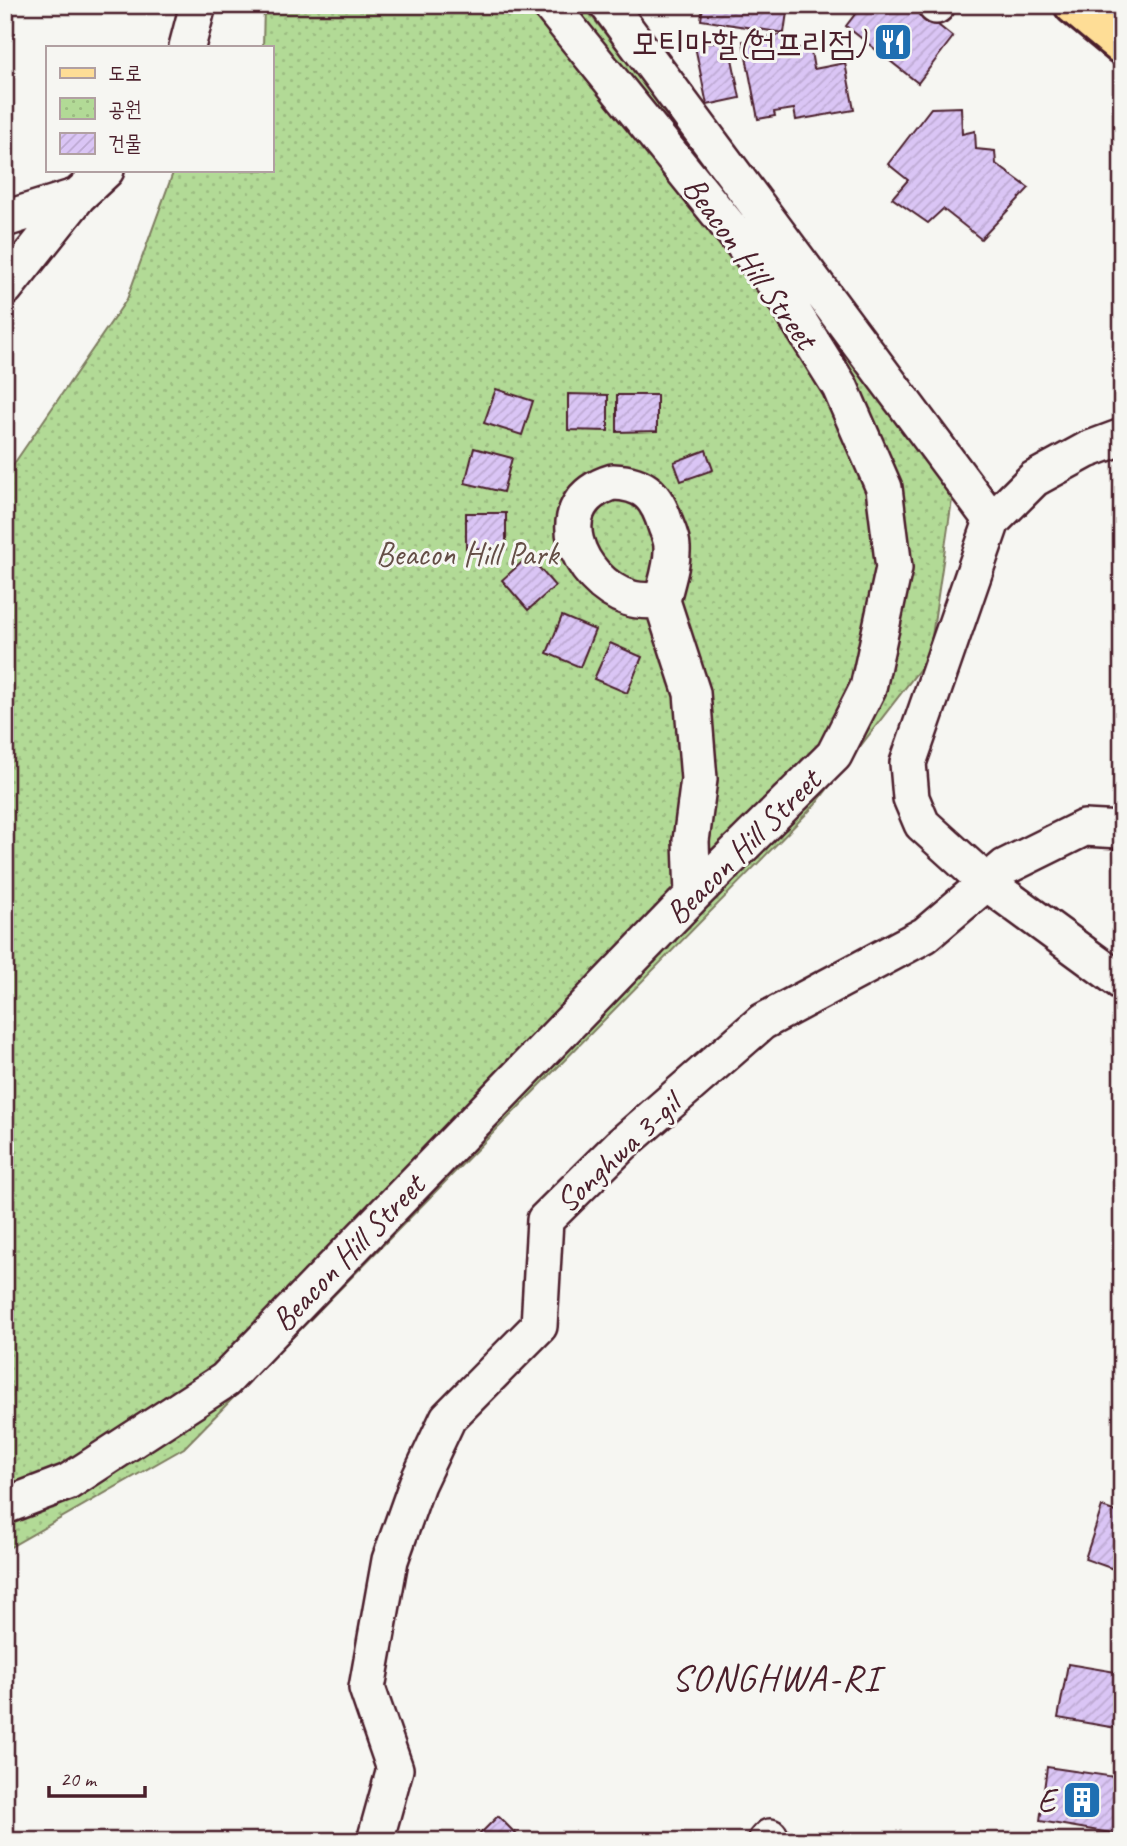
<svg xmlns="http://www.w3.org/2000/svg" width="1127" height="1846" font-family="Caveat,'Poor Story',sans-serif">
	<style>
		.park { fill: url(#park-dots); stroke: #7e7c60; stroke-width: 2 }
		.building { fill: url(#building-hatch); stroke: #4a1f2b; stroke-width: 2 }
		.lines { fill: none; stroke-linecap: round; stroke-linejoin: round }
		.minor-casing { stroke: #4a1f2b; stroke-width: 40 }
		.major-casing { stroke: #4a1f2b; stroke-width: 44 }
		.minor { stroke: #f6f6f2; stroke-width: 35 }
		.major { stroke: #fedd96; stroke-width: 38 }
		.labels { text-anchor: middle; stroke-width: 6; stroke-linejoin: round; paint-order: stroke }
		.poi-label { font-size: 33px; fill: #4a1f2b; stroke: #f6f6f2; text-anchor: end }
		.street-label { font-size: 33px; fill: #4a1f2b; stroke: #f6f6f2 }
		.park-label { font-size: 33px; fill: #644e46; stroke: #f6f6f2 }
		.quarter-label { font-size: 37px; letter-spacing: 2px; fill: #4a1f2b; stroke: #f6f6f2 }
	</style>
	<defs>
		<pattern id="park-dots" width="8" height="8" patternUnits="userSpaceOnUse" patternTransform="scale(1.75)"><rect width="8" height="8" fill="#b2da96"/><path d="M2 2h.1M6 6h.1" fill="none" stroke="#9bbb81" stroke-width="1.8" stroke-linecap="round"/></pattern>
		<pattern id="building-hatch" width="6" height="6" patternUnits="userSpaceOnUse" patternTransform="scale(1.75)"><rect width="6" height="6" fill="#dac5f5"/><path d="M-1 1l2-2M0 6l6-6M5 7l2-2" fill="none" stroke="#bda9d2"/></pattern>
	</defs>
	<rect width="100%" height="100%" fill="#f6f6f2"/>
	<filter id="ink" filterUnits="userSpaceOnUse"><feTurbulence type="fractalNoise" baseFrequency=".0143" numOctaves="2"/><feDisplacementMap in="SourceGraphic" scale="14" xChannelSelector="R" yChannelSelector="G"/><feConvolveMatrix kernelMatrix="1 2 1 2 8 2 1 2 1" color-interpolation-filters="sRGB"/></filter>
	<g filter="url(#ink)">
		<path class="park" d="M264,5H583L954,486L929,657L815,805L184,1448L5,1550V517L11,468L127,299L174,170H271V47H263Z"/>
		<path class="building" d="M703,5H788L784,33L701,20Z
			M862,5H913L953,37L918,83L846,26Z
			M783,34L787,51L810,46L814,69L845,63L854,110L796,120L794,109L774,112L775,116L758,119L743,41Z
			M728,39L740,98L707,105L695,46Z
			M961,107L962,134L975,131L976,149L995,151L996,164L1029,188L981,239L943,209L928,223L892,198L908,180L888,164L931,108Z
			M496,389L533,401L522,435L484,423Z
			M568,394L608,395V431L568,430Z
			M617,395H657V431L617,432Z
			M474,448L512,458L503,492L465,483Z
			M706,450L713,470L681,481L674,462Z
			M466,513H506V549L466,548Z
			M529,556L555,586L528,610L502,580Z
			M562,616L595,630L580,667L547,653Z
			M610,643L642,657L627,693L594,679Z
			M1102,1507L1122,1514V1572L1085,1559Z
			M1068,1664L1122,1673V1729L1058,1718Z
			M1047,1767L1122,1778V1835L1040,1821Z
			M498,1816L523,1841H473Z"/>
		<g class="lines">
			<g class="minor-casing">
				<path id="minor" d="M608,5L992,521
					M936,6L937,5
					M187,47L198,5
					M5,219L78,196
					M5,288L78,196L106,170
					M1122,437L1087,450L1034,479L992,521L908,763L911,798L922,824L987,883L1122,982
					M613,482C645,483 657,496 666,526C669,533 672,540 672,547C673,565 666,583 662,601C652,600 639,602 629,598C577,581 544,502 613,482Z
					M662,601L692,693L699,779L691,841L693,895
					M5,1506L68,1482L225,1380L693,895L834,755L868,688L894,568L884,488L840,387L777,286L550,5
					M375,1841L395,1769L367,1688L390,1560L417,1484L448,1418L539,1326L545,1220L621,1145L762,1022L925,935L1005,867L1084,828L1122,830
					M766,1841L770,1837"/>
			</g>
			<g class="major-casing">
				<path id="major" d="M1074,5L1122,45"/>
			</g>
			<use href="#minor" class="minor"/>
			<use href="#major" class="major"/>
		</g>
	</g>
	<defs>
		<g id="restaurant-square" transform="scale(2.0125)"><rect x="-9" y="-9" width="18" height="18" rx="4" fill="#1f6fb2" stroke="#f6f6f2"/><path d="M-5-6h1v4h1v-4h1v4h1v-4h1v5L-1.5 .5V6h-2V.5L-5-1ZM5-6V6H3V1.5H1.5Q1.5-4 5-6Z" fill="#fff"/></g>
		<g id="building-square" transform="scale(2.0125)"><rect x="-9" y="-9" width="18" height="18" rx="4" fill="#1f6fb2" stroke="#f6f6f2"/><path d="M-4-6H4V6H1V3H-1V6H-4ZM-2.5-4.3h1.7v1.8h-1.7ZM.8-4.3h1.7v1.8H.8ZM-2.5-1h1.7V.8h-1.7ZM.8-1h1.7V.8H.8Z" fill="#fff"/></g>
	</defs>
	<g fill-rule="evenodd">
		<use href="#restaurant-square" x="893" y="42"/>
		<use href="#building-square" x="1082" y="1800"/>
	</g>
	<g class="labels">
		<g class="poi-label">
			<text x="866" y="54">모티마할(험프리점)</text>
			<text x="1055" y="1812">E</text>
		</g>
		<g class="street-label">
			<text transform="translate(751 262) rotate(54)" y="12">Beacon Hill Street</text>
			<text transform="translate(742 846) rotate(-45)" y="12">Beacon Hill Street</text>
			<text transform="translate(617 1152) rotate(-43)" y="12">Songhwa 3-gil</text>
			<text transform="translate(347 1252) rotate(-46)" y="12">Beacon Hill Street</text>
		</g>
		<g class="park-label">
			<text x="467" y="565">Beacon Hill Park</text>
		</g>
		<g class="quarter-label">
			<text x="776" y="1690">SONGHWA-RI</text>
		</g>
	</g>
	<rect width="1127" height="1846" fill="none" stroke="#f6f6f2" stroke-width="28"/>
	<rect x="14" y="14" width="1099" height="1818" fill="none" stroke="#4a1f2b" stroke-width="2.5" filter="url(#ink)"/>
	<rect x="46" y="46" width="228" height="126" fill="#f6f6f2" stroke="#b1a0a2" stroke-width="2"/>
	<rect x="60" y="68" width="35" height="10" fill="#fedd96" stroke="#b1a0a2" stroke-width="2"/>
	<text x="108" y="80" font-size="21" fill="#4a1f2b">도로</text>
	<rect x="60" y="98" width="35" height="21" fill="url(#park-dots)" stroke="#b1a0a2" stroke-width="2"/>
	<text x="108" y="116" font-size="21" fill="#4a1f2b">공원</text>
	<rect x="60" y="133" width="35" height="21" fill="url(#building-hatch)" stroke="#b1a0a2" stroke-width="2"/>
	<text x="108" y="150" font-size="21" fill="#4a1f2b">건물</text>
	<path d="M49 1786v10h96v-10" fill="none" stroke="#4a1f2b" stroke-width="3.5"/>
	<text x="60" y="1786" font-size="21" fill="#4a1f2b" stroke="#f6f6f2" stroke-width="5" paint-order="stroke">20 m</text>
</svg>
